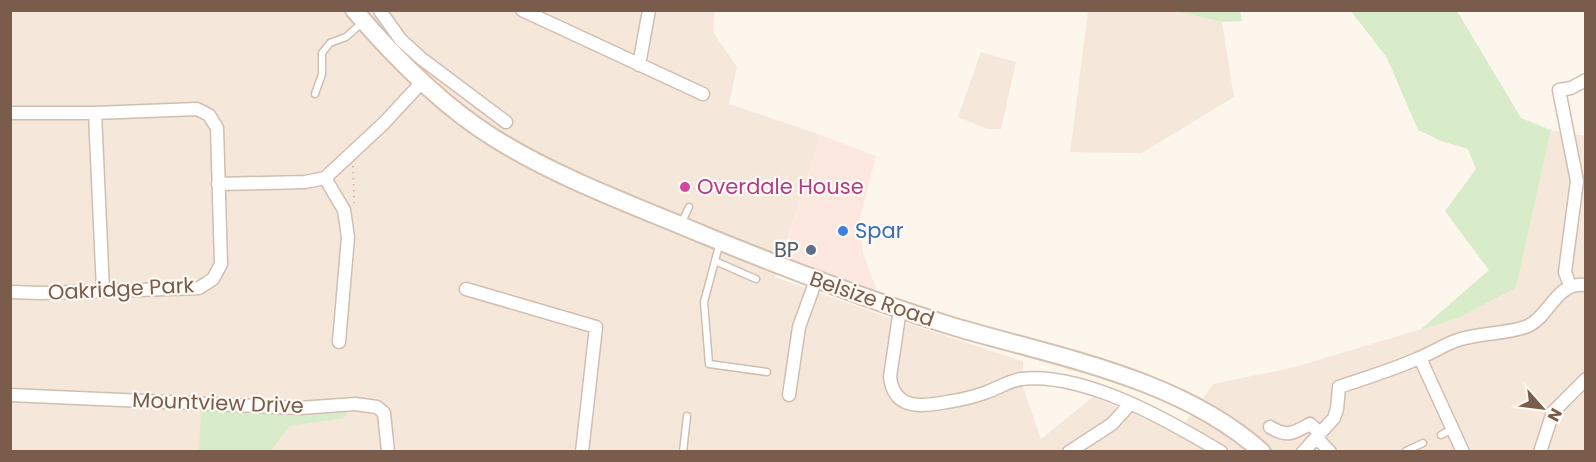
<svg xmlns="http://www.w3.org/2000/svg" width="1596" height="462" font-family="Poppins,sans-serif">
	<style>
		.residential { fill: #f5e8da }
		.commercial { fill: #fde8e0 }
		.green { fill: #d8ecc9 }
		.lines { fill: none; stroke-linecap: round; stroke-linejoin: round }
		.lane-casing { stroke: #d1beb0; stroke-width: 9 }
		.street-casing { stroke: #d1beb0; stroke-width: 15 }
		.secondary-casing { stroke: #d6c0b0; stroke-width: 20 }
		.path { stroke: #d9b8a5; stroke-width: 2; stroke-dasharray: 1.5 4.5; stroke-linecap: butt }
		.lane { stroke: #fff; stroke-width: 6 }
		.street { stroke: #fff; stroke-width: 12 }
		.secondary { stroke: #fff; stroke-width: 16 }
		.hotel-dot { fill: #d1479c; stroke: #fffaf3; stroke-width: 2 }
		.shop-dot { fill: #3f7fe0; stroke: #fffaf3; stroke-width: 2 }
		.service-dot { fill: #5c6f8a; stroke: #fffaf3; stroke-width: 2 }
		.labels { text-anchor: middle; stroke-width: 4.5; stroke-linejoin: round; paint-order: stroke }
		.hotel-label { font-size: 21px; fill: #b23c85; stroke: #fffaf3; text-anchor: start }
		.shop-label { font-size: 21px; fill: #366cbe; stroke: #fffaf3; text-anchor: start }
		.service-label { font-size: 21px; fill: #4e5e75; stroke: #fffaf3; text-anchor: end }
		.street-label { font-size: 21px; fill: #7a5c4d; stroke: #fffaf3 }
	</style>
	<rect width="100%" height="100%" fill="#fdf6ec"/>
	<path class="residential" d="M10,11H715L713,32L737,67L729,104L821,135L775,277L881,315L1023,361V387L1041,439L1093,397L1178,433L1213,384L1295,367L1458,318L1516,288L1551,130L1585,136V451H11Z
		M1088,11H1174L1222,22L1234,97L1142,153L1070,152Z
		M981,52L1016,62L1001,129H988L958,117Z"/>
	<path class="commercial" d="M821,135L876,156L859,222L863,253L877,291L782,257Z"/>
	<path class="green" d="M1174,11H1240L1242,21L1222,22Z
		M1351,11H1457L1521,118L1551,130L1516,288L1458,318L1420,330L1489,270L1445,211L1476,169L1468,149L1441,141L1418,130L1387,58Z
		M201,410L311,415L347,412L344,418L289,426L271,451L199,452Z"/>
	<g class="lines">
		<g class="lane-casing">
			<path id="lane" d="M315,94L322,74V53L330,43L346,37L363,22
				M681,224L689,207
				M720,242L704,302L709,364L767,372
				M715,261L756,279
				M1441,435L1452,429
				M1406,451L1423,443
				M683,452L687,416"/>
		</g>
		<g class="street-casing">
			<path id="street" d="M522,10L703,94
				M380,11L401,40L422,59L506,122
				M639,65L649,10
				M10,113H95L197,109L209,115L217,128L221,264L213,279L199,288L42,293L10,292
				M95,113L103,290
				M325,178L344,210L348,237L339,342
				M218,184L305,182L325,178L384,123L422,82
				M1570,286L1565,272L1577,181L1559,90L1571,88L1586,80
				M466,289L596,327L582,452
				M900,309L890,377C894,410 921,407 947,402C960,400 974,397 987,392C998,388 1009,381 1021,379C1084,372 1168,420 1221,452
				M1420,358L1463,452
				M10,395L300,408L355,404L377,407L384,413L388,452
				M789,395L799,327L816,280
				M1270,427C1288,438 1293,433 1310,424L1320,433
				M1316,437L1330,452
				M1069,452L1112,424L1130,404
				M1303,452L1334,418L1337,409L1339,387C1365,378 1392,370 1417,359C1430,354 1442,346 1455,341C1479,332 1505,335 1528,326C1550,316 1556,281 1586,285
				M1540,452L1553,412L1586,379"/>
		</g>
		<g class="secondary-casing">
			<path id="secondary" d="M354,10C395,58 441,105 494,138C560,179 633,205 704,235C787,269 870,301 955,327C1057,357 1180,378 1262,452"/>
		</g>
		<path class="path" d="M353,166L354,203"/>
		<use href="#lane" class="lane"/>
		<use href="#street" class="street"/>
		<use href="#secondary" class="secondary"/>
	</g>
	<circle class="hotel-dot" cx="685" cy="187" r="6"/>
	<circle class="shop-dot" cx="843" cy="231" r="6"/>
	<circle class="service-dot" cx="811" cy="250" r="6"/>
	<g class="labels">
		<g class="hotel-label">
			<text x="697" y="194">Overdale House</text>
		</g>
		<g class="shop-label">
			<text x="855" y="238">Spar</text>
		</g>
		<g class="service-label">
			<text x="799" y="257">BP</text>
		</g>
		<g class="street-label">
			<text transform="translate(121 289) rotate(-3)" y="7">Oakridge Park</text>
			<text transform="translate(872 299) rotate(19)" y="7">Belsize Road</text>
			<text transform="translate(218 403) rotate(2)" y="7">Mountview Drive</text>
		</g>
	</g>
	<rect width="1596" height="462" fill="none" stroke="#7a5c4d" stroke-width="24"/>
	<g transform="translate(1542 408) rotate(118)" stroke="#fffaf3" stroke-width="4.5" paint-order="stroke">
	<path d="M0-4.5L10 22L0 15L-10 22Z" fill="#7a5c4d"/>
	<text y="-9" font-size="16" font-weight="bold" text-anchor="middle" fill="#7a5c4d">N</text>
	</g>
</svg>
